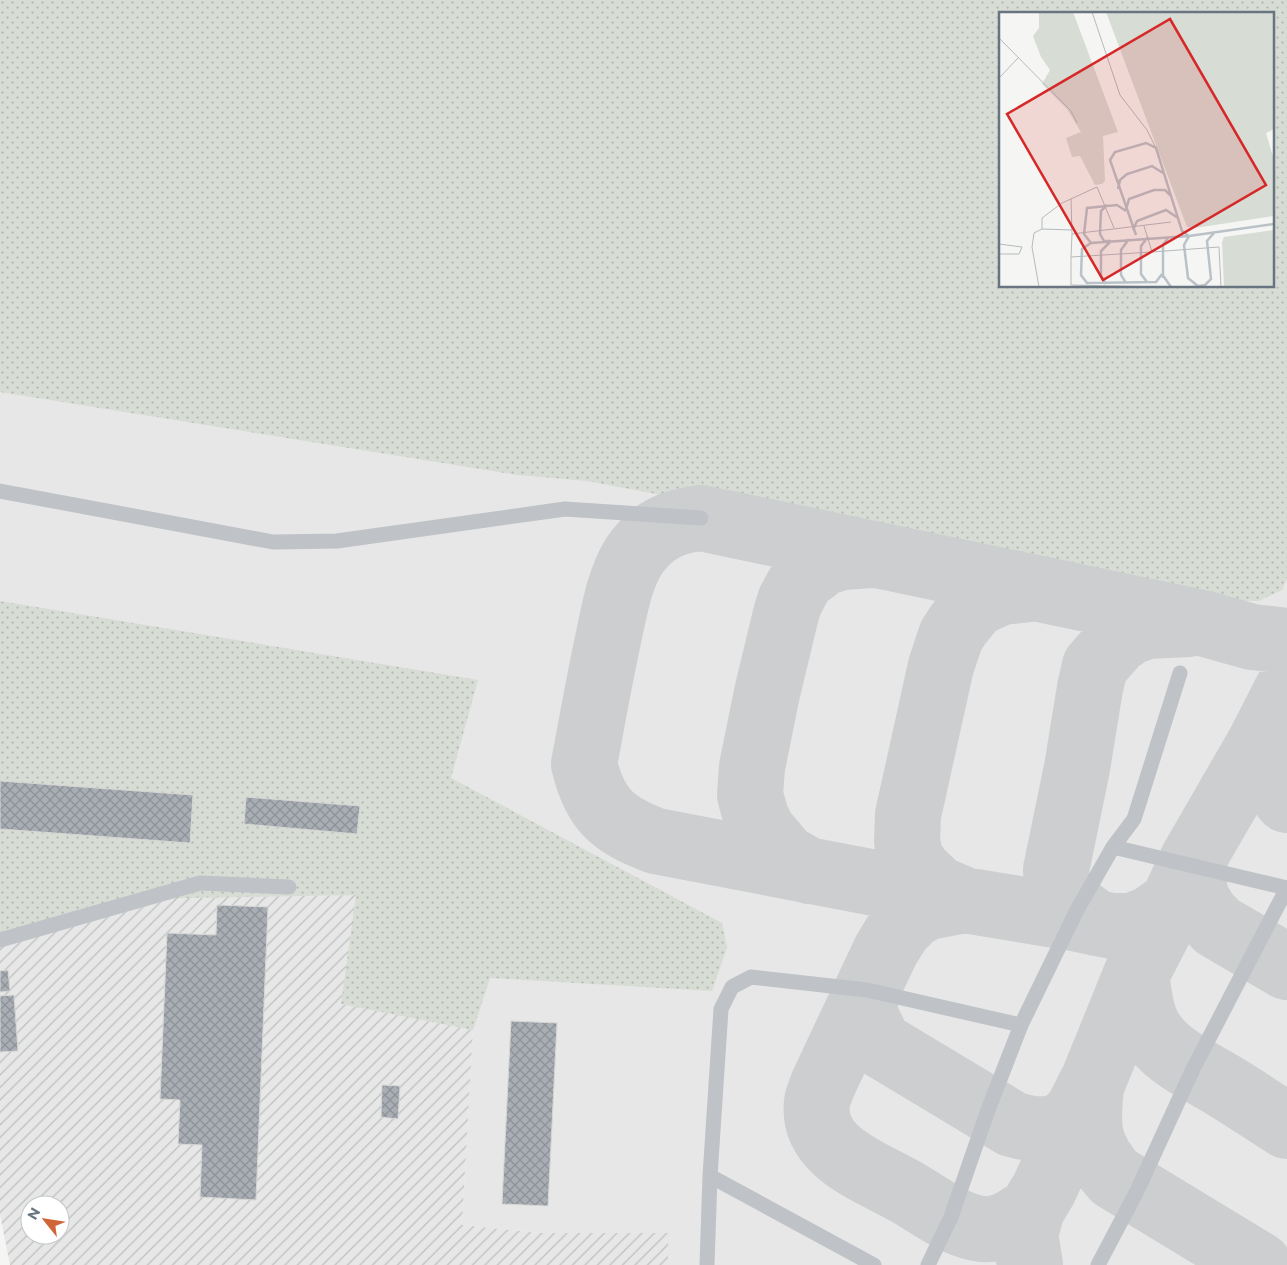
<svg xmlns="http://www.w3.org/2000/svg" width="1287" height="1265" font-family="Montserrat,sans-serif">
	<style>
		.built { fill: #e6e7e6; fill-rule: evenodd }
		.industrial { fill: url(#industrial-furrows); fill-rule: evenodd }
		.grass { fill: url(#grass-dots); fill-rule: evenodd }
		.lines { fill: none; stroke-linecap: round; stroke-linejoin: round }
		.taxiway { stroke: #ccced0; stroke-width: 66 }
		.building { fill: url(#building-cross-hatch); stroke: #d7d7d5 }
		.service { stroke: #bfc2c6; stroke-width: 15 }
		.inset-river { fill: none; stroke: #bac2c8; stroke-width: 2.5 }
		.inset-road { fill: none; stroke: #b4babe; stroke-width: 1 }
		.view { fill: #d62828; fill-opacity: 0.15; stroke: #d62828; stroke-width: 2.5 }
		.inset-edge { fill: none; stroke: #687480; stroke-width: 2.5 }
	</style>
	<defs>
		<pattern id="industrial-furrows" width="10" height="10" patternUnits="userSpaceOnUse" patternTransform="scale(1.25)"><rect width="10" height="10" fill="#e6e7e6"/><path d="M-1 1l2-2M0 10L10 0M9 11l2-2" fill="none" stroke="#bec0c0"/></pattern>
		<pattern id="grass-dots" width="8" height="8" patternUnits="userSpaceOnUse" patternTransform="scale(1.25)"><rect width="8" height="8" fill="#d7dcd4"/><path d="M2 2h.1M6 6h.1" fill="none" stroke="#b2b7b1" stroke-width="1.8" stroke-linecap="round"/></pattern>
		<pattern id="building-cross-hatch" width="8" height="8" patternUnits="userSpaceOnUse" patternTransform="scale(1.25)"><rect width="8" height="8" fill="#a8aeb4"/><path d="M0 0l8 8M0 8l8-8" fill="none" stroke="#8d9298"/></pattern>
	</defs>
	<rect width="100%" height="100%" fill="#f5f6f3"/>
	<path class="built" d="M0,0H1287V1265H668V1234L539,1233L462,1225L473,1030L0,947ZM1001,14H1273V286H1001Z"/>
	<path class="industrial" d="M357,895L341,1004L473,1030L462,1225L539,1233H668V1265H10L0,1215V947L175,898ZM30,1205H60V1235H30Z"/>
	<path class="grass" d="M0,0H1287V578L1282,590L1259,601H1227L587,481L518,475L0,392ZM1001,14H1273V286H1001Z
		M0,601L478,680L451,778L722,923L727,947L712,991L490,978L473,1030L341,1004L356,895L175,898L0,947Z"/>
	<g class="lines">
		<path class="taxiway" d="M1260,743V760L1266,773L1287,800
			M1193,859L1192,879L1197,899L1205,913L1217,926L1287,967
			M809,871L785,857L763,831L756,817L750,795L752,767L767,693L786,614L790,601L797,588L803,578L825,562L842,557L872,555
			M964,900L928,907L913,915L899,929L886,950L823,1084C821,1090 818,1096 817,1102C811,1154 873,1172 908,1193C929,1205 952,1223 976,1228C999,1233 1015,1221 1032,1209
			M964,900L938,889L919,871L910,857L907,841L908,815L941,666L951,636L958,625L975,604L1001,592L1031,589
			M1173,903L1150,919L1137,924L1127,926H1112L1073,918L964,900L656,841C613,825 595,810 584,764C592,722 599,681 608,640C614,612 619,580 634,556C651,531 672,521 701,518L1202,623L1252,637L1287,641
			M1096,923L1066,901L1058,890L1056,870L1077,768L1090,688L1095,666L1117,641L1130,632L1146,626L1189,624
			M1136,975C1139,993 1140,1014 1150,1030C1167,1058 1199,1070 1226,1087C1246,1099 1266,1113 1287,1126
			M867,990L864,1008L866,1017L879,1044L1012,1124C1032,1130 1056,1134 1072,1117C1080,1109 1085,1096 1090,1086
			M1091,1086C1087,1127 1086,1144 1114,1177L1259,1265
			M1030,1265L1025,1234L1032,1209L1044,1189L1091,1086L1136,975L1173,903L1193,859L1260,743L1287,690"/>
	</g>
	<path class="building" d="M0,781L193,795L190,843L0,829Z
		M246,797L360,806L357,834L244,824Z
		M217,905L268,907L256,1200L200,1197L202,1145L178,1144L180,1100L160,1099L167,933L216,935Z
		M8,970L10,991L0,992V971Z
		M14,995L18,1051L0,1052V996Z
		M511,1021L557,1023L548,1206L502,1204Z
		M382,1085L400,1086L398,1119L381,1117Z"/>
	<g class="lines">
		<path class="service" d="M0,491L273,542L337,541L565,509L701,518
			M1113,847L1287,888
			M0,940L200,883L289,887
			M710,1176L874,1265
			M707,1265L710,1176L721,1009L732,987L751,977L867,990L1021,1025
			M928,1265L951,1217L988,1110L1021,1025L1077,910L1113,847L1134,819L1180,673
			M1098,1265L1137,1191L1193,1069L1287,888"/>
	</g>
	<g transform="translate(999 12)">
		<rect width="275" height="275" fill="#f5f6f3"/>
		<path d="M40,0H74L119,120L104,124L106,169L103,172L96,173L81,144L73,145L67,126L82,120L68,97L43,72L51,58L42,45L34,24L40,16ZM107,0H275V117L267,121L275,148V204L196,216L188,215ZM275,218V275H225L223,230L225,225Z" fill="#d7dcd4"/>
		<path class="inset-river" d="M119,177L121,168L128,162L153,154L164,161M108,193L102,199L101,222L105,229H112M127,198L130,187L155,178H166L172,184M134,218L138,209L167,198L179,206M137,223L111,148L116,140L147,131L157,136L183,219L190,224L185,233L189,266L199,274M92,231L85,222L88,196L118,193L127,199M163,262L157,270L88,271L82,263L83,237L92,231L190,224L275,212M163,262L172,275M164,266V233L169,226M148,270L142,262V234L149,225M127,271L122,263V238L130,227M107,272L102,264V239L111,230M193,275L206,273L212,267L208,229L215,221"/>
		<path class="inset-road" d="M93,0L121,83L148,118L157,136M0,26L72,99L78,111M0,66L19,46M72,187L73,222L172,210M145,214L153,240L72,245V273L164,275M43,217L73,218M0,232L23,235L20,242H0M153,240L220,235L222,275M72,245L73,222M40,275L33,235L35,221L43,217V206L63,191L98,175L115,216"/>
		<path class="view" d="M171,7L267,173L104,268L8,102Z"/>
		<rect width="275" height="275" class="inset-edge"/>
	</g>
	<g transform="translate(45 1220) rotate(300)"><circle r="24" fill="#ffffff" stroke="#c3c7cc"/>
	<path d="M0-4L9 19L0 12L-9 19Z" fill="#d06539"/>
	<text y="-8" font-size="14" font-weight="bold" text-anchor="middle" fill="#687480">N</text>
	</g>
</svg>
